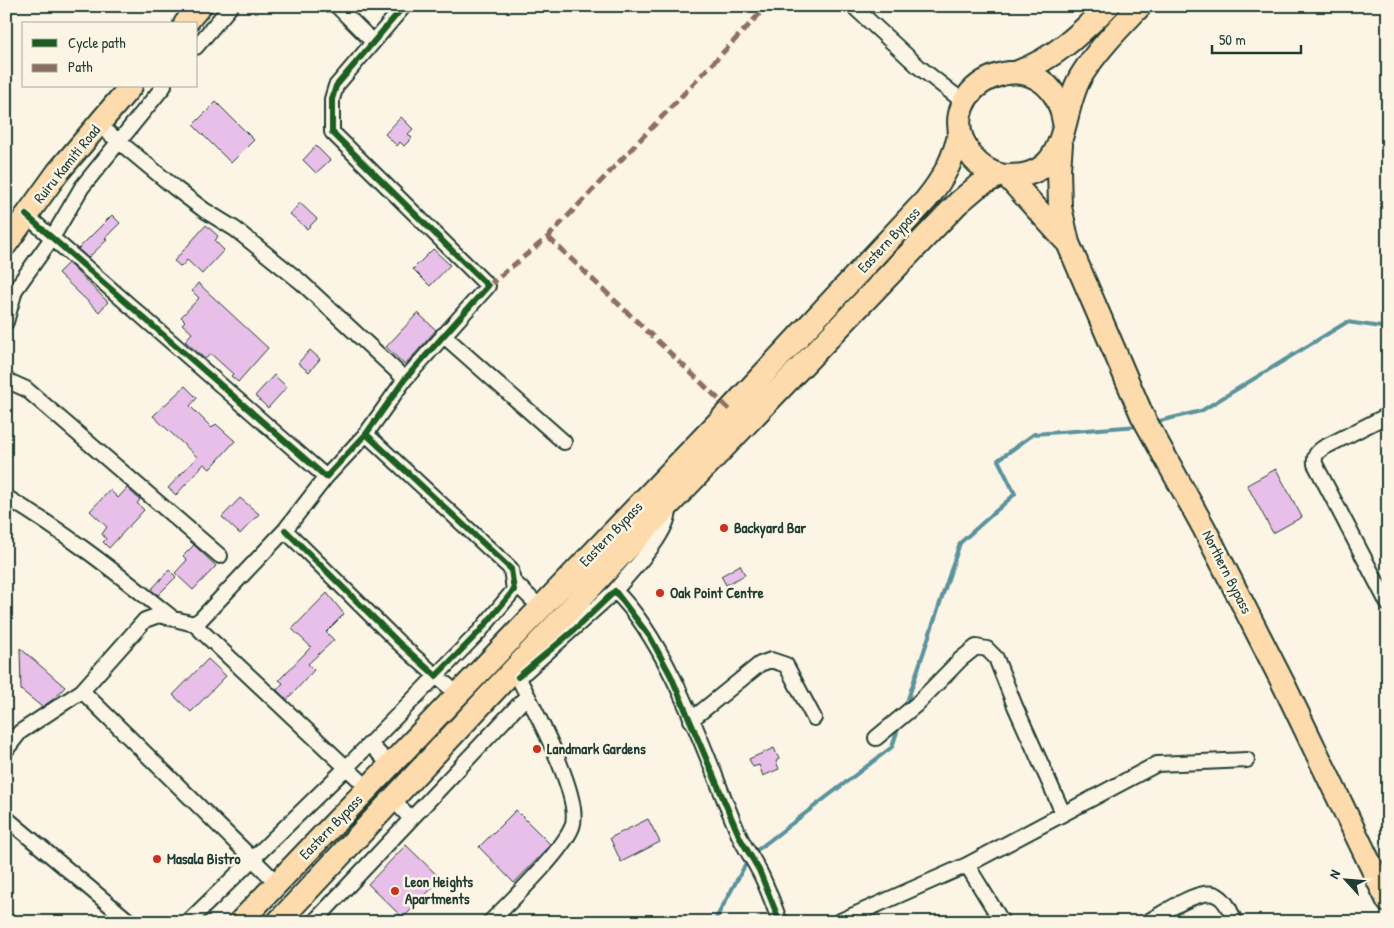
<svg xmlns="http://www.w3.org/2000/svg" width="1394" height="928" font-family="'Patrick Hand',sans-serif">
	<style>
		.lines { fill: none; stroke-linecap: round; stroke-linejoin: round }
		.stream { stroke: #5a939c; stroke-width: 4 }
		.building { fill: #e7bfe8; stroke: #1f3d34 }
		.street-casing { stroke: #1f3d34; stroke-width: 18 }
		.primary-casing { stroke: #1f3d34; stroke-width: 26 }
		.street { stroke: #fcf5e5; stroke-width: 14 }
		.primary { stroke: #fedbac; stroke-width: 22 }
		.quiet { stroke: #8d6e63; stroke-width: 5; stroke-dasharray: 10 5; stroke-linecap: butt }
		.cycleway-casing { stroke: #fcf5e5; stroke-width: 9 }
		.cycleway { stroke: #1b5e20; stroke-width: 6 }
		.poi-dot { fill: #c8321e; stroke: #fcf5e5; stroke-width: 2 }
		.labels { text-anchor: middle; stroke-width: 5; stroke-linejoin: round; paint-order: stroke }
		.street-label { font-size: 15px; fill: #1f3d34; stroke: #fcf5e5 }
		.poi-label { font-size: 15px; font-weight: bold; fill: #1f3d34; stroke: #fcf5e5; text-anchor: start }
	</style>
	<rect width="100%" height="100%" fill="#fcf5e5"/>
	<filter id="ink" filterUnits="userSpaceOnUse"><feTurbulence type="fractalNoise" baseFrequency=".02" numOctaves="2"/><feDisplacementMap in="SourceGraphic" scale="10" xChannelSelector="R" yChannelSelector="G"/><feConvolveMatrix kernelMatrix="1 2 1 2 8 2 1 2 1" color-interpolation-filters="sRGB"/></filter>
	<g filter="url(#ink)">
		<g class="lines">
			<path class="stream" d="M1155,422L1201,411L1347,322L1388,328
				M905,708L960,543L1015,494L998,460L1034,434L1139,426
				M752,854L892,747L899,726
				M714,922L748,860"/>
		</g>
		<path class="building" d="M216,102L254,140L231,163L193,125Z
			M401,117L413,129L408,134L412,138L404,146L400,142L397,146L385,134Z
			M316,146L330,160L316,173L303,160Z
			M300,203L317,219L307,229L290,214Z
			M112,215L120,223L105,238L107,240L88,258L78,249Z
			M206,225L218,236L215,241L224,250L202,274L187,260L181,267L174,261Z
			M433,249L450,265L430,286L413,269Z
			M68,263L108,302L99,312L58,273Z
			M198,283L268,348L238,382L231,376L233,374L211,354L205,359L185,341L192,333L182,324L185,321L181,317L199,298L192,291Z
			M418,313L436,330L405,365L386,347Z
			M310,350L320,359L309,372L298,363Z
			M274,375L287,387L268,408L255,396Z
			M185,386L197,398L190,406L212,428L216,424L235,441L210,469L204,464L176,495L168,488L197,457L153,416Z
			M1276,469L1302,517L1273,533L1247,485Z
			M127,488L140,500L137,503L144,510L109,548L103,542L106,539L102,534L107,527L90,511L110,490L118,498Z
			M240,498L259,514L240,534L222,517Z
			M194,545L216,566L193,590L175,573L187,560L183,556Z
			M740,565L745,575L726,585L721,576Z
			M169,570L176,577L158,595L151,590Z
			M327,593L344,614L326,632L334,640L308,664L314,670L287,700L277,690L283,683L279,680L311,647L292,629Z
			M20,648L65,687L55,698L42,707L21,690Z
			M208,659L226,676L191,712L173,695Z
			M774,748L779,759L776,761L779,769L763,776L759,765L753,767L749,759Z
			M516,810L551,845L514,883L479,847Z
			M648,819L660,842L621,862L610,838Z
			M406,845L441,879L403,918L368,884Z"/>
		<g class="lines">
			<g class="street-casing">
				<path id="street" d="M337,6L373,42
					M853,6L919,67L965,103
					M196,47L231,6
					M99,125L175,188L204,210L235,229L301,282L405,379
					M26,215L326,477L366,434
					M6,322L15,290L52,238L82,187L164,86
					M443,335L564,442
					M6,380L26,389L220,556
					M1388,415L1323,448C1316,453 1314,456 1315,464L1388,604
					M6,497C65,532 117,573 170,616
					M285,530L398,642L436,676L480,631L514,590L511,569L366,434L405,379L488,286L332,132V99L336,86L404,6
					M514,582L540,607
					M615,591C631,570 673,531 669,504
					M194,624L368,788
					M525,672L615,591C671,645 708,763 739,835C744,847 752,857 758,869C767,885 773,904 780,922
					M82,691L277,883
					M691,720L760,664L771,660L786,665L814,718
					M876,738L917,704L961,659L976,647L987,649L996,658L1015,706L1063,813
					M370,744L390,765
					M6,750L20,732L82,691L145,620L159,615L194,624L201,619L285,530L326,477
					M393,799L411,819
					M6,818L130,922
					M967,865L1157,764L1247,760
					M188,922L346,768L436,676L458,694
					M314,922L527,696
					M490,922C510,902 563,851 572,827C584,797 529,700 514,669
					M838,922L967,865L1002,922
					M1147,922C1163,914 1202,885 1218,896C1227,901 1231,913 1235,922"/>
			</g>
			<g class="primary-casing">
				<path id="primary" d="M185,24L200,6
					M1018,72C1055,58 1080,34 1108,6
					M1064,122C1049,29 922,84 970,154C978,166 994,176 1008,176C1072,177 1058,115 1081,76C1097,50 1119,28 1140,6
					M1061,144L1059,169L1060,207L1068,243L1142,415L1204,528L1284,685L1388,901
					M1007,176L1065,240
					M6,244L58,172L131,86
					M240,922L730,410L926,200C944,178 954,158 960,132
					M278,922L618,558L958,203L978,186L1000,175"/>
			</g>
			<use href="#street" class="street"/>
			<use href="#primary" class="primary"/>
			<path class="quiet" d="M548,237L730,410
				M488,286L548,237L767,6"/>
			<g class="cycleway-casing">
				<path id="cycleway" d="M26,215L326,477L366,434
					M285,530L398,642L436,676L480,631L514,590L511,569L366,434L405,379L488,286L332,132V99L336,86L404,6
					M518,677L573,631L615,591L650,637L671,676L740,838L759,870L780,922"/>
			</g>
			<use href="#cycleway" class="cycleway"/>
		</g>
	</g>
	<g class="poi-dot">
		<circle cx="724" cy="528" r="5"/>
		<circle cx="660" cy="593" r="5"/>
		<circle cx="537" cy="749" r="5"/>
		<circle cx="157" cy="859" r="5"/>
		<circle cx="395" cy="891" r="5"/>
	</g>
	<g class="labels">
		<g class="street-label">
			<text transform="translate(67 164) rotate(-51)" y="5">Ruiru Kamiti Road</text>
			<text transform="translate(889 240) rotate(-47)" y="5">Eastern Bypass</text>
			<text transform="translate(611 534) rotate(-46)" y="5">Eastern Bypass</text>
			<text transform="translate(1227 572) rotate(63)" y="5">Northern Bypass</text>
			<text transform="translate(331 827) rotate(-46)" y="5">Eastern Bypass</text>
		</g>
		<g class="poi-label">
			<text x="734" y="533">Backyard Bar</text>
			<text x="670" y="598">Oak Point Centre</text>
			<text x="547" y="754">Landmark Gardens</text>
			<text x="167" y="864">Masala Bistro</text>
			<text x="405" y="887">Leon Heights<tspan x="405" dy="17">Apartments</tspan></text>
		</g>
	</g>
	<rect width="1394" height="928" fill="none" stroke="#fcf5e5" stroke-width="25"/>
	<rect x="12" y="12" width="1369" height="903" fill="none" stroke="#1f3d34" stroke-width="2" filter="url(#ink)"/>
	<rect x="22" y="22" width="175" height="65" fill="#fcf5e5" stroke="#a4ab9e"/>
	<rect x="32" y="39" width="25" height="8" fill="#1b5e20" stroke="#a4ab9e"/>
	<text x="68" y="48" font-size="15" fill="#1f3d34">Cycle path</text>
	<rect x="32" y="64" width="25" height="8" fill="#8d6e63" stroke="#a4ab9e"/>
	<text x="68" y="72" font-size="15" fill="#1f3d34">Path</text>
	<g transform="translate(1346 880) rotate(296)" stroke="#fcf5e5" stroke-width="4" paint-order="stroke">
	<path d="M0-4L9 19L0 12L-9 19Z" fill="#1f3d34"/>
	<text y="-8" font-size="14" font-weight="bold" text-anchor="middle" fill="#1f3d34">N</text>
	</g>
	<path d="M1212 45v8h89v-8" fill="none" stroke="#1f3d34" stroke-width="2.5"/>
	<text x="1219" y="45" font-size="15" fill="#1f3d34" stroke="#fcf5e5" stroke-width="4" paint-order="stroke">50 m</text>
</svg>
